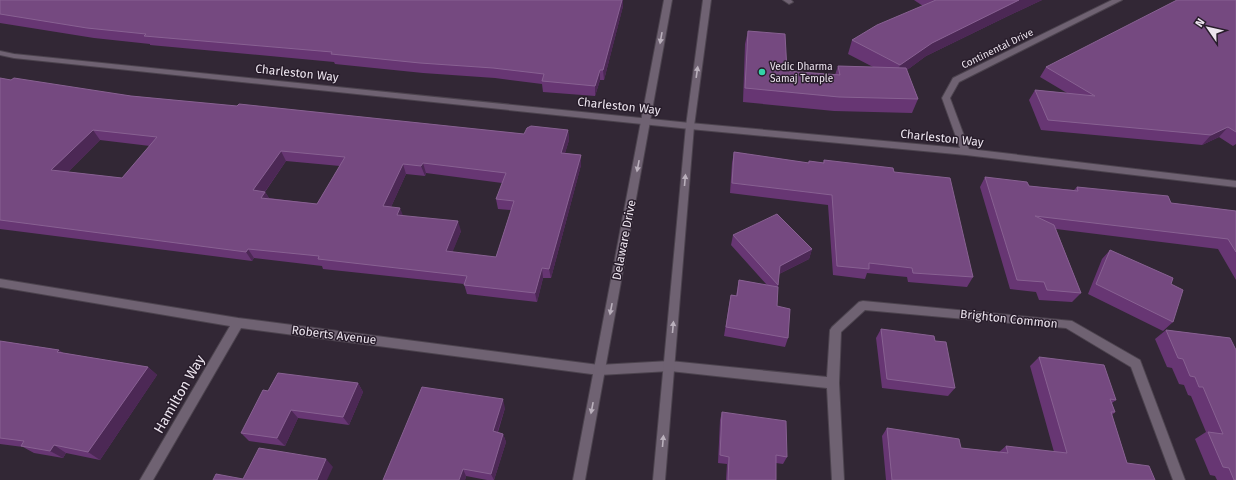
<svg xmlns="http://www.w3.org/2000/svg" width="1236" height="480" font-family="'Fira Sans',sans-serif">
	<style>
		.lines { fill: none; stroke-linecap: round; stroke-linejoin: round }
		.service-casing { stroke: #4c434e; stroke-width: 2 }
		.minor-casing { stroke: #4c434e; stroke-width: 2 }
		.tertiary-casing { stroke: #4c434e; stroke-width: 2 }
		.service { fill: #6f6272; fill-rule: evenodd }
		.minor { fill: #6f6272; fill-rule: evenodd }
		.tertiary { fill: #6f6272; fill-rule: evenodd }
		.wall { fill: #673673; fill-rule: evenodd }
		.shaded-wall { fill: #4c2855 }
		.building { fill: #754980; stroke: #886192; fill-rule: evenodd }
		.oneway { fill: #bab0bc }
		.poi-dot { fill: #34d4a8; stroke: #281d2b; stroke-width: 1.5 }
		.labels { text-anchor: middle; stroke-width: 3; stroke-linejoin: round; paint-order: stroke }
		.far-street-label { font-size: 10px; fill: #ece4ee; stroke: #281d2b }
		.far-poi-label { font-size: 10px; fill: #ece4ee; stroke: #281d2b; text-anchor: start }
		.street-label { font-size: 12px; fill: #ece4ee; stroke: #281d2b }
		.near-street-label { font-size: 14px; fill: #ece4ee; stroke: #281d2b }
	</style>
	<rect width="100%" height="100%" fill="#322735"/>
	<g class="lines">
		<g class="service-casing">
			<path id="service" d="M783,0H791L793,2L789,4Z"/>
		</g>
		<g class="minor-casing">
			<path id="minor" d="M1112,0H1122L959,82L950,98L969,149L1236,181V187L966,155L690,129L14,58L0,55V51L14,54L690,123L960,148L942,98L953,78Z
				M0,279L238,318L599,365L670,361L827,377L830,330L832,327L859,302L863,301L1072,321L1140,360L1185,480H1173L1131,367L1066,328L865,310L841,332L839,383L844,480H832L827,388L670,371L599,375L241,328L153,480H140L230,326L0,287Z"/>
		</g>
		<g class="tertiary-casing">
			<path id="tertiary" d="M664,0H672L585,480H573Z
				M703,0H711L694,126L665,480H653L686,126Z"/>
		</g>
		<use href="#service" class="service"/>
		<use href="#minor" class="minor"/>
		<use href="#tertiary" class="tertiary"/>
	</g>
	<path class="wall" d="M0,0H623V6L604,80H600L595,96L543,92L542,84L495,78L423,73L335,64L334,62L150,45V44L94,38L0,23Z
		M914,0H1042L1010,15L926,56L907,70L918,99L912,113L834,111L743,102L745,44L748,31L787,71L835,75L838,66L873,67L848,54L852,40L923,6Z
		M1236,0V144L1233,146L1219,137L1202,145L1041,130L1029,100L1035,90L1067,93L1040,77L1046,67Z
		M0,78L11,80L131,96L203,103L524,134L568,130L569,140L565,153L581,155V165L551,278H543L537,302L467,294L464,284L323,269L322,266L254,258L252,261L0,229ZM100,140L150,146L122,178L68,172ZM286,161L340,166L317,204L269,198L265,192ZM426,173L502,183L496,199L498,209L511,210L496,257L452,252L461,231L403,216L391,207L406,174L425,176Z
		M734,152L808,163L809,161L823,163L824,160L894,172L973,277L967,287L908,282L907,277L867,273L865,279L833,275L828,205L730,193L732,163Z
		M985,177L1029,186L1074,190L1077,187L1171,203L1236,211V280L1218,249L1056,229L1081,293L1072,302L1039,300L1036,292L1010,289L980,187Z
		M733,235L812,249L809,259L779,274L777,306L788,338L785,347L724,336L729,305L731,295L736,296L739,280L767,285L731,245Z
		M1110,250L1171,284L1173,322L1163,331L1088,294L1102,259Z
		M881,329L935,341L955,388L948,396L882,388L876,338Z
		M1166,330L1230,338L1236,480H1217L1215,476L1210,475L1195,439L1206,432L1191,396L1188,395L1184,385L1179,384L1172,368L1167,367L1155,339Z
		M0,341L59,350L63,353L148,367L157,375L100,460L66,453L63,458L34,453L23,447L0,444Z
		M1039,357L1116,400L1112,403L1115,412L1112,415L1127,463L1155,480H886L882,436L887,428L961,448L999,452L1006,446L1054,452L1030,366Z
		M358,383L363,392L349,425L298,418L285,446L249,441L241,433L268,391Z
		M505,408L498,432L503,434L506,442L494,480H487L466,476L465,480H383Z
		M722,412L787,457L783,464L776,463V480H726L727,464L718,463L720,420Z"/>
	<path class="shaded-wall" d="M622,0H623V6L604,80L603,70Z
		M1019,0H1042L1010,15L926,56L895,79L900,65L932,43Z
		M600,70V80L595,96V86Z
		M1228,127L1219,137L1202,145L1211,135Z
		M93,130L100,140L60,180L51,170Z
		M568,130L569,140L562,163L561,153Z
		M281,151L286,161L259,200L253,190Z
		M581,155V165L551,278L549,269Z
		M423,163L426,173L425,176L421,166Z
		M403,164L406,174L387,216L383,206Z
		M265,192L271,201L261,198Z
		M400,208L404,218L397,215Z
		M458,221L461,231L449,261L446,251Z
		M248,249L254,258L252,261L246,252Z
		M812,249L809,259L777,275L780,266Z
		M542,268L543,278L537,302L535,293Z
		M59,350L70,359L57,352Z
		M148,367L157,375L100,460L88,452Z
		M358,383L363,392L349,425L343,417Z
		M503,399L505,408L495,439L493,431Z
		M291,410L298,418L285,446L277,438Z
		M503,434L506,442L494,480L491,474Z
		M54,445L66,453L63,458L50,451Z
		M326,459L333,467L327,480H317Z
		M463,469L466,476L465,480H459Z"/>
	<path class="building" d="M0,0H622L603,70H600L595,86L542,81L544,74L493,68L420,63L331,54L332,52L144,36L146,34L87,28L0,14Z
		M936,0H1019L932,43L900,65L852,40L877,25Z
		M1177,0H1236V132L1228,127L1211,135L1048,120L1035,90L1095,96L1046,67Z
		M748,31L785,34L787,71L840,75L838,66L906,68L918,99L839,97L745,88Z
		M0,78L11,80L14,78L131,96L237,106L239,104L524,134L527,128L531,126L568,130L561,153L581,155L549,269L542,268L535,293L464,285L467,276L318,259L319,256L248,249L246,252L0,220ZM93,130L157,137L122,178L51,170ZM281,151L345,157L317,204L261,198L265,192L253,190ZM423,163L506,173L496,199L514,201L496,257L446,251L458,221L397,215L400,208L383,206L403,164L421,166Z
		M734,152L809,163V161L824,163V160L893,168L894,172L950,178L973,277L913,273L912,268L869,263V269L837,266L832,195L732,183Z
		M985,177L1027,182L1029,186L1078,191L1077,187L1168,196L1171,203L1236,211V252L1228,239L1035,216L1054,225L1081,293L1047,290L1044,282L1017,280Z
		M777,214L812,249L780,266L778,285L733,235Z
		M1110,250L1173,278L1171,284L1183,290L1173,322L1096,284Z
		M739,280L778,287L777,306L790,309L788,338L726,327L731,295L737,296Z
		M881,329L934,336L935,341L946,342L955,388L887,379Z
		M1166,330L1230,338L1236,350V480H1234L1229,468L1223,467L1208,432L1223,434L1203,387H1199L1195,377L1190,376L1183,359L1178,358Z
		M0,341L59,350L57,352L148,367L88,452L54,445L50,451L21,446L24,441L0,438Z
		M1039,357L1104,365L1116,400L1110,399L1115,412H1111L1127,463L1149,466L1155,480H892L887,428L959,439L961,448L1008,453L1006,446L1067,453Z
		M278,373L358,383L343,417L291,410L277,438L241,433L263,390L268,391Z
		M422,387L503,399L493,431L503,434L491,474L463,469L459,480H383Z
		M722,412L786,421L787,457L776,455V480H728L729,457L720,455Z
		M259,448L326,459L317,480H213L216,474L243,479Z"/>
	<defs><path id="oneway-solid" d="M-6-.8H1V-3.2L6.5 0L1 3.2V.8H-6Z"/></defs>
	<g class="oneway">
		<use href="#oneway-solid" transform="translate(661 38) rotate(100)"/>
		<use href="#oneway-solid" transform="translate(697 72) rotate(-82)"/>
		<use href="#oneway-solid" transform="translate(638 166) rotate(101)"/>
		<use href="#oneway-solid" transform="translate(685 180) rotate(-85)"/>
		<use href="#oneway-solid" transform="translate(611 309) rotate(101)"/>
		<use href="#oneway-solid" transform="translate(673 327) rotate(-85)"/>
		<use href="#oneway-solid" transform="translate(592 408) rotate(101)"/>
		<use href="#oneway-solid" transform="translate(663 441) rotate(-85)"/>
	</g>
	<circle class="poi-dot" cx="762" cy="72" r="4"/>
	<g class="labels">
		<g class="far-street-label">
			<text transform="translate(997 48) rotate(-26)" y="4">Continental Drive</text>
		</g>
		<g class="far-poi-label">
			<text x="770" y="70">Vedic Dharma<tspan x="770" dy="12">Samaj Temple</tspan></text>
		</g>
		<g class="street-label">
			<text transform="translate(297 73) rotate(6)" y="4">Charleston Way</text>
			<text transform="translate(619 106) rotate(6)" y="4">Charleston Way</text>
			<text transform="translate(942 138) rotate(6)" y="4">Charleston Way</text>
			<text transform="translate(624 240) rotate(-79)" y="4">Delaware Drive</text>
			<text transform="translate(1009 319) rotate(6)" y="4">Brighton Common</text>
			<text transform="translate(334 335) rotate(7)" y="4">Roberts Avenue</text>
		</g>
		<g class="near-street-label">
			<text transform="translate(179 394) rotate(-60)" y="5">Hamilton Way</text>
		</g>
	</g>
	<g transform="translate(1208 28) rotate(304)" stroke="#281d2b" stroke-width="3" paint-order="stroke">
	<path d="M0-3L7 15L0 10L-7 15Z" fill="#ece4ee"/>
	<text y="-6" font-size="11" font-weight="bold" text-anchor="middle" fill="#ece4ee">N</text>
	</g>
</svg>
